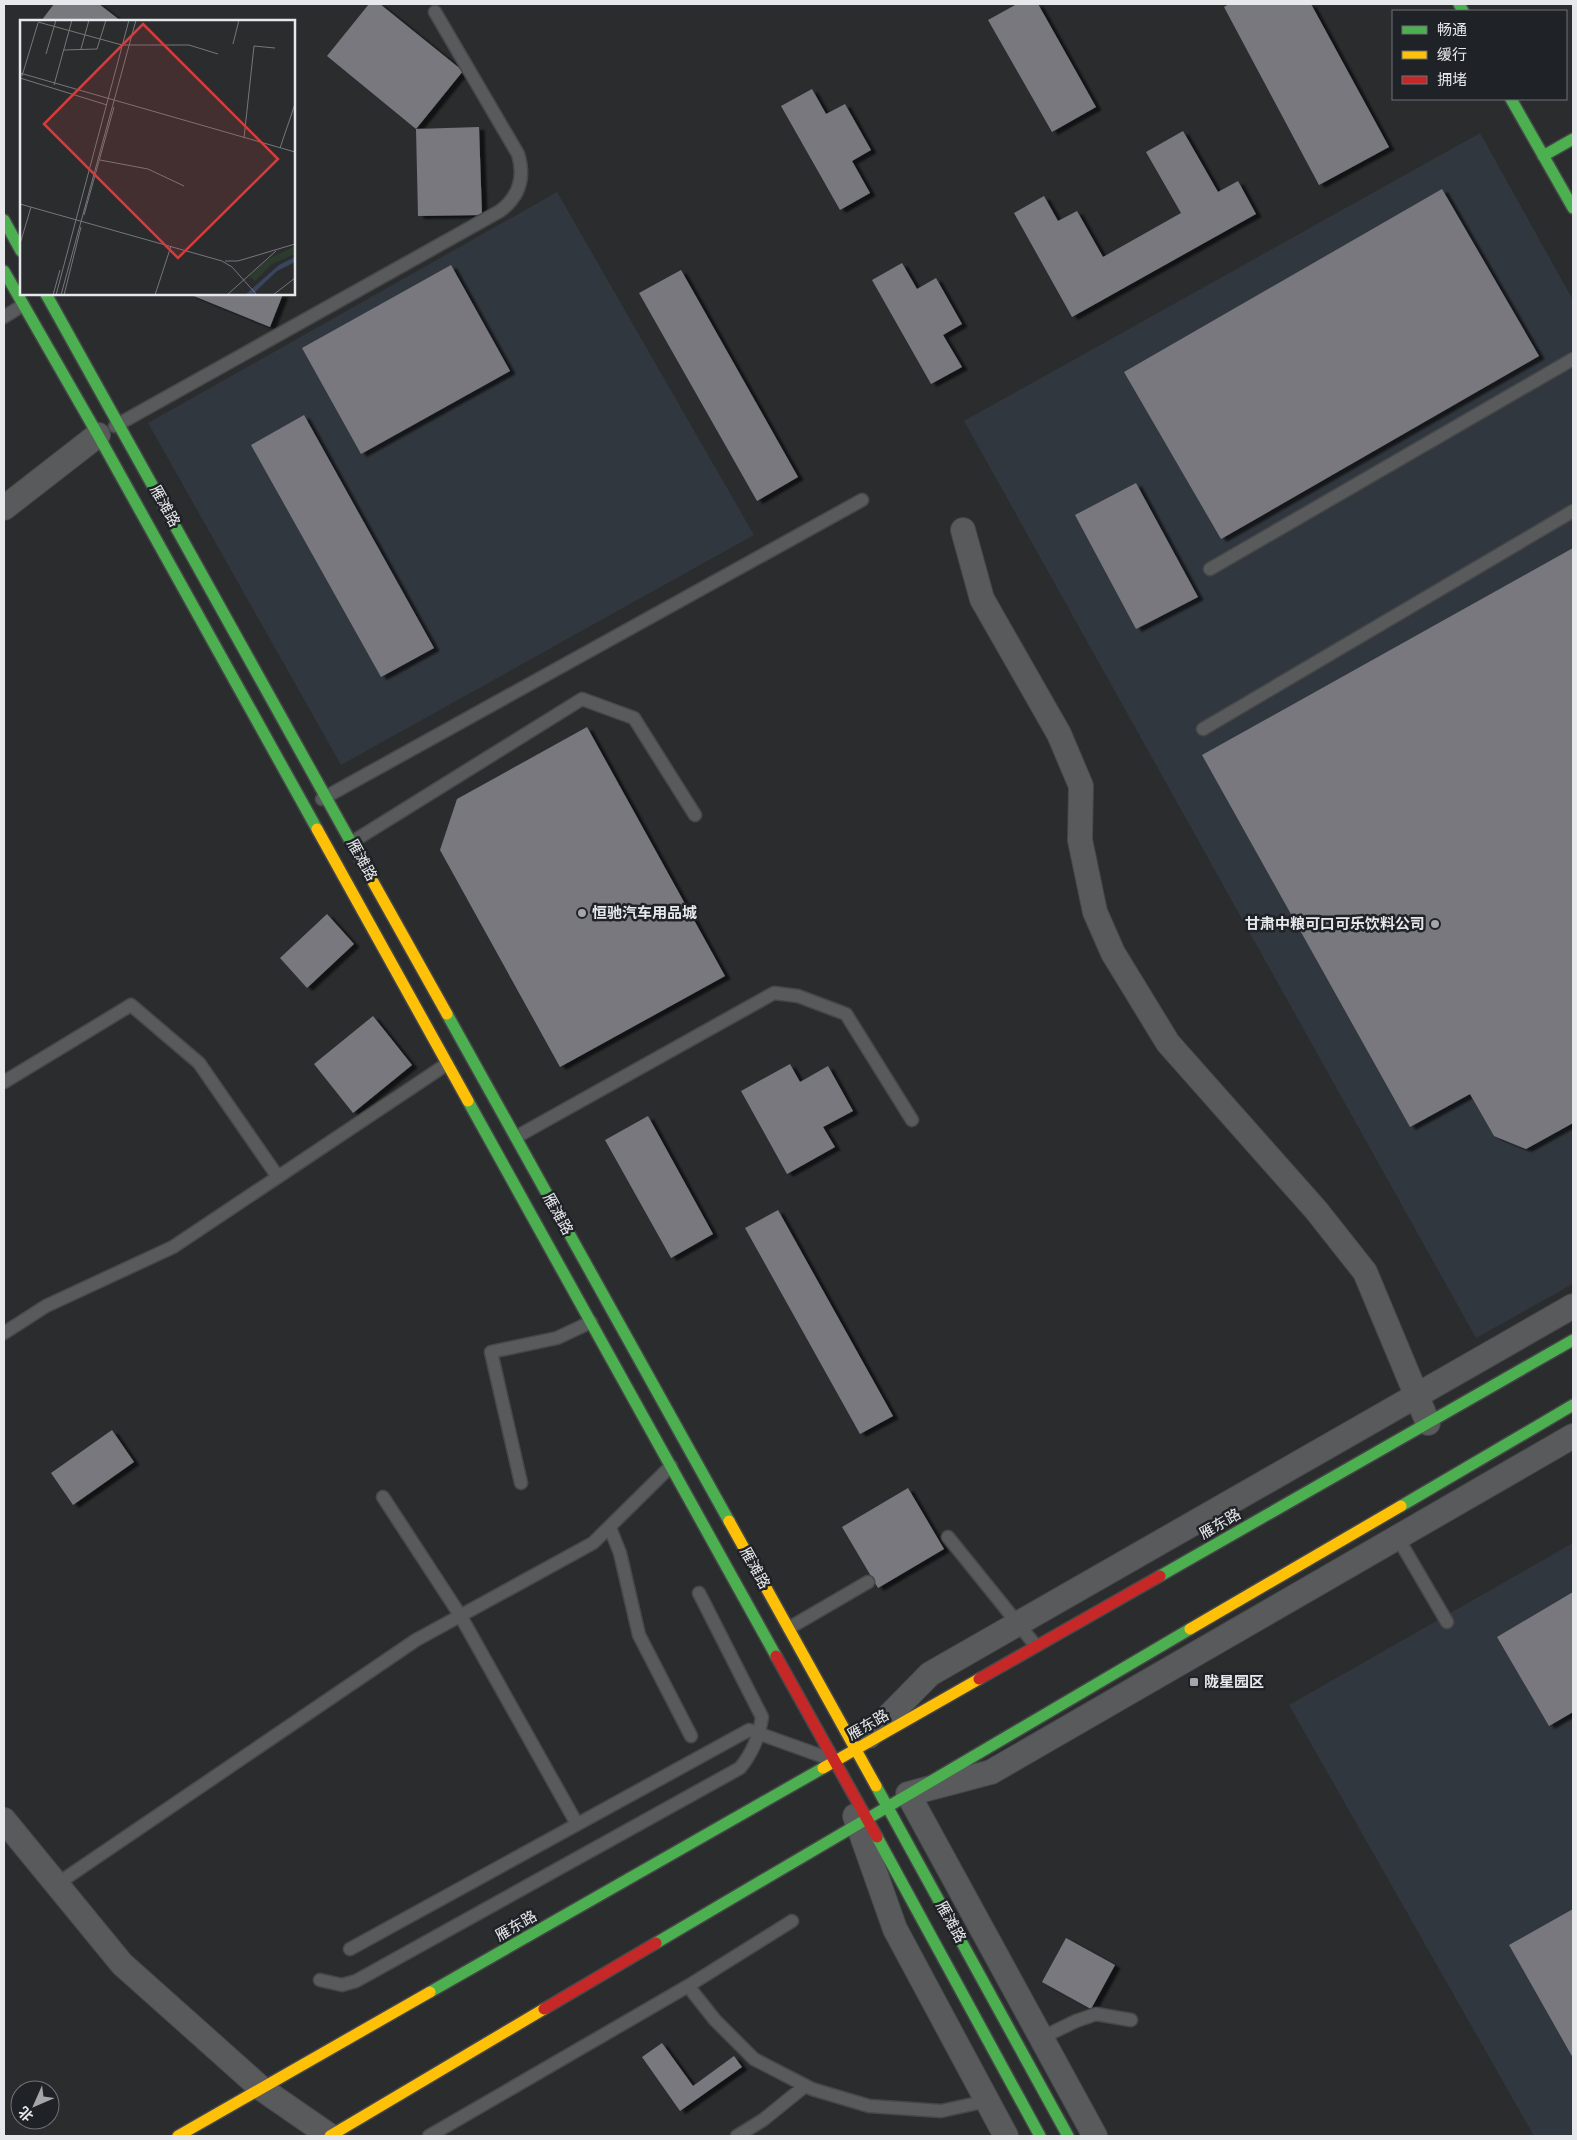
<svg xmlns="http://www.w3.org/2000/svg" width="1577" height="2140" font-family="'Source Sans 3','Noto Sans SC',sans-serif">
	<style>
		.built { fill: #31373e }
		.building { fill: #79787f; filter: url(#shadow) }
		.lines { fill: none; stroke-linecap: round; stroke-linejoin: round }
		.lane-casing { stroke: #464749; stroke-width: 15 }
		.street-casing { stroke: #464749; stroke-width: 26 }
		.fast-casing { stroke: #464749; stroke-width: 14 }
		.slow-casing { stroke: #464749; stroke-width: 14 }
		.jam-casing { stroke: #464749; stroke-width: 14 }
		.lane { stroke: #595a5b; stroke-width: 12 }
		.street { stroke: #595a5b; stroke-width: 24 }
		.fast { stroke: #4caf50; stroke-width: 11 }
		.slow { stroke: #ffc107; stroke-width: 11 }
		.jam { stroke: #c62828; stroke-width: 11 }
		.poi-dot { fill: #a4a6a9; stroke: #1f2226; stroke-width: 2 }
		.labels { text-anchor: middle; stroke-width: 5; stroke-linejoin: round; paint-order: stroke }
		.street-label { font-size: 15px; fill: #e6e8eb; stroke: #1f2226 }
		.poi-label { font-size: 15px; font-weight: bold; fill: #e6e8eb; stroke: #1f2226; text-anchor: start }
		.inset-road { fill: none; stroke: #75777a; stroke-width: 1 }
		.view { fill: #d83b3c; fill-opacity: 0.15; stroke: #d83b3c; stroke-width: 2.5 }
		.inset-edge { fill: none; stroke: #e6e8eb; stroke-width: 2.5 }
	</style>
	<defs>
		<filter id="shadow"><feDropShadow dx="5.5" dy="3" stdDeviation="1" flood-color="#0009"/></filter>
	</defs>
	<rect width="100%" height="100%" fill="#2a2c2e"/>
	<path class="built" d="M1480,133L1573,300V1284L1476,1338L964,421Z
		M557,192L754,535L341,765L148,423Z
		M1573,1543V2136H1534L1289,1705Z"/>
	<path class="building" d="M54,4H99L121,21H41Z
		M369,4H380L463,71L416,129L327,56Z
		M1017,4H1038L1096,107L1052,132L988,20Z
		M1229,4H1311L1389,147L1319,185L1224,7Z
		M812,89L826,114L845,104L871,150L852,161L870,193L840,210L781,106Z
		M479,127L482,215L418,216L416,129Z
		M1183,131L1218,192L1238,181L1256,214L1072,317L1014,213L1044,196L1058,221L1077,211L1103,257L1181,213L1146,152Z
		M1442,189L1539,356L1221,539L1124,372Z
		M902,263L917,289L936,278L962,324L943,335L962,367L931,384L872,280Z
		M451,265L510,371L361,454L302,348Z
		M681,270L798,477L757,501L639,293Z
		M189,294H283L270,327Z
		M304,415L434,648L381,677L251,445Z
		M1136,483L1198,597L1136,629L1075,515Z
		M1573,548V1123L1526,1149L1494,1136L1470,1094L1410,1127L1202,755Z
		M587,727L725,976L560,1067L440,850L457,799Z
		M327,914L354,944L307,988L280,958Z
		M373,1016L412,1065L353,1113L314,1064Z
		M790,1064L800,1082L828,1066L853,1111L823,1127L835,1147L787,1174L741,1091Z
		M648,1116L713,1234L671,1258L605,1140Z
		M778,1210L893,1416L860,1434L745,1228Z
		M112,1430L134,1462L73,1505L51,1473Z
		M908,1488L944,1549L878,1588L842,1527Z
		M1573,1592V1712L1549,1726L1497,1637Z
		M1573,1909V2058L1509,1945Z
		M1066,1938L1115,1965L1091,2009L1042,1982Z
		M662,2043L693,2086L734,2056L742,2067L680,2111L642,2057Z"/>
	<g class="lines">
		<g class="lane-casing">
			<path id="lane" d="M4,317L23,305
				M115,426L500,211C520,196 525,177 518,154L435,12
				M1210,569L1573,359
				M1203,729L1573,511
				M322,799L862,500
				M352,842L582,699L634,718L695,815
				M4,1082L131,1005L199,1063L278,1177
				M516,1137L774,993L798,996L846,1014L912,1120
				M4,1333L46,1306L173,1247L447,1064
				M521,1483L491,1352L557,1338L591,1322
				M383,1497L460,1615L577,1824
				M610,1528L620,1553L639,1635L691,1736
				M1395,1533L1447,1622
				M948,1537L1036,1646
				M789,1628L868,1582
				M57,1884L416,1640L593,1543L671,1466
				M350,1949L749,1730L830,1759
				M320,1980L342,1985L356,1981L740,1768C753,1752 759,1737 762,1717L699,1593
				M688,1986L715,2020L754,2059L812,2089L869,2106L941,2111L987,2101
				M1041,2038L1076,2021L1096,2014L1131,2020
				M429,2136L688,1986L792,1921
				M737,2136L763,2120L805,2086"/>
		</g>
		<g class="street-casing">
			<path id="street" d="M4,508L98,435
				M963,530L982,599L1059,734L1081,786L1080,840L1095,912L1113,953L1168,1043L1316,1210L1365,1272L1428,1423
				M869,1736L930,1674L1573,1306
				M855,1816L895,1929L1006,2136
				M4,1820L122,1964L262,2089L330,2136
				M1095,2136L908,1794L991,1772L1573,1436"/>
		</g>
		<g class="fast-casing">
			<path id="fast" d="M1459,4L1463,11
				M1511,99L1573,208
				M1543,156L1573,139
				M4,220L21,251
				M4,271L98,435L317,829
				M46,294L363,864
				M447,1014L729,1521
				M468,1101L776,1656
				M1401,1506L1573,1405
				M1160,1576L1573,1340
				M876,1786L1068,2136
				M877,1837L1040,2136
				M656,1943L1190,1629
				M430,1992L823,1768"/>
		</g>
		<g class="slow-casing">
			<path id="slow" d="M317,829L468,1101
				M363,864L447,1014
				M729,1521L876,1786
				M1190,1629L1401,1506
				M823,1768L979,1679
				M178,2136L430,1992
				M330,2136L544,2009"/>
		</g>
		<g class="jam-casing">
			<path id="jam" d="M776,1656L877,1837
				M979,1679L1160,1576
				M544,2009L656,1943"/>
		</g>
		<use href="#lane" class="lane"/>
		<use href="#street" class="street"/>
		<use href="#fast" class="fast"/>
		<use href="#slow" class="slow"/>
		<use href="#jam" class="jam"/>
	</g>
	<g class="poi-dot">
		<circle cx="582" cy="913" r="5"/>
		<circle cx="1435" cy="924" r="5"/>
		<rect x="1189" y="1677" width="10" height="10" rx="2.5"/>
	</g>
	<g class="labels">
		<g class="street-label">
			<text transform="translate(165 506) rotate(61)" y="5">雁滩路</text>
			<text transform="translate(362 860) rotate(61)" y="5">雁滩路</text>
			<text transform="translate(558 1214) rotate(61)" y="5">雁滩路</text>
			<text transform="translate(1220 1524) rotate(-30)" y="5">雁东路</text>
			<text transform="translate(755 1568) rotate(61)" y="5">雁滩路</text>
			<text transform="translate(868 1725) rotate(-30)" y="5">雁东路</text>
			<text transform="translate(951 1922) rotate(61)" y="5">雁滩路</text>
			<text transform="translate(516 1926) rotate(-30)" y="5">雁东路</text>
		</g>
		<g class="poi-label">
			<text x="592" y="918">恒驰汽车用品城</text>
			<text x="1425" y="929" text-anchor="end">甘肃中粮可口可乐饮料公司</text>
			<text x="1204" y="1687">陇星园区</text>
		</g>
	</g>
	<g transform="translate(20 20)">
		<rect width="275" height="275" fill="#2a2c2e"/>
		<path d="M275,226V234L252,244L235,261L229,256L248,239Z" fill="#2c3b2e"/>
		<path d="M275,237V242L257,251L232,275H225L259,245Z" fill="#39465e"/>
		<path class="inset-road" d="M18,2L102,25H169L198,34M213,24L219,0M61,29L69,0M44,30L77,29L86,0M26,34L36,0M0,53L275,132M2,56L18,3M0,58L87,85M34,65L52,0M224,118L234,26L255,28M260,128L275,84M80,140L128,149L164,166M0,184L202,241L212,247L237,275M64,195L94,87M0,224L11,187M205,241H218L275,224M33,275L40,250M36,275L109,0M41,275L116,0M44,275L61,207M135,275L151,226M207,275L256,231M253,275L275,258"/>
		<path class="view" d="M123,4L258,139L158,238L24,104Z"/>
		<rect width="275" height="275" class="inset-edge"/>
	</g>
	<rect width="1577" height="2140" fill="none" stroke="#e6e8eb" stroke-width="10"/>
	<rect x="1392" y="10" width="175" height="90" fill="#1f2226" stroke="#6f7175"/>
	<rect x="1402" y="26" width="25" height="8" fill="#4caf50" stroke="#6f7175"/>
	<text x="1437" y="35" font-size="15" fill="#e6e8eb">畅通</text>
	<rect x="1402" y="51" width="25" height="8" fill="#ffc107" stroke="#6f7175"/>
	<text x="1437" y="60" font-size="15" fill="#e6e8eb">缓行</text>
	<rect x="1402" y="76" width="25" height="8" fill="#c62828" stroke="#6f7175"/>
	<text x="1437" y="85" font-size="15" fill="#e6e8eb">拥堵</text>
	<g transform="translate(35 2105) rotate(225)"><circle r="24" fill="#1f2226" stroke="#6f7175"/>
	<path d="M0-4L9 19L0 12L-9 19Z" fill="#a4a6a9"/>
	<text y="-8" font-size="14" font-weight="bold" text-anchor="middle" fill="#e6e8eb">北</text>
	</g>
</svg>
